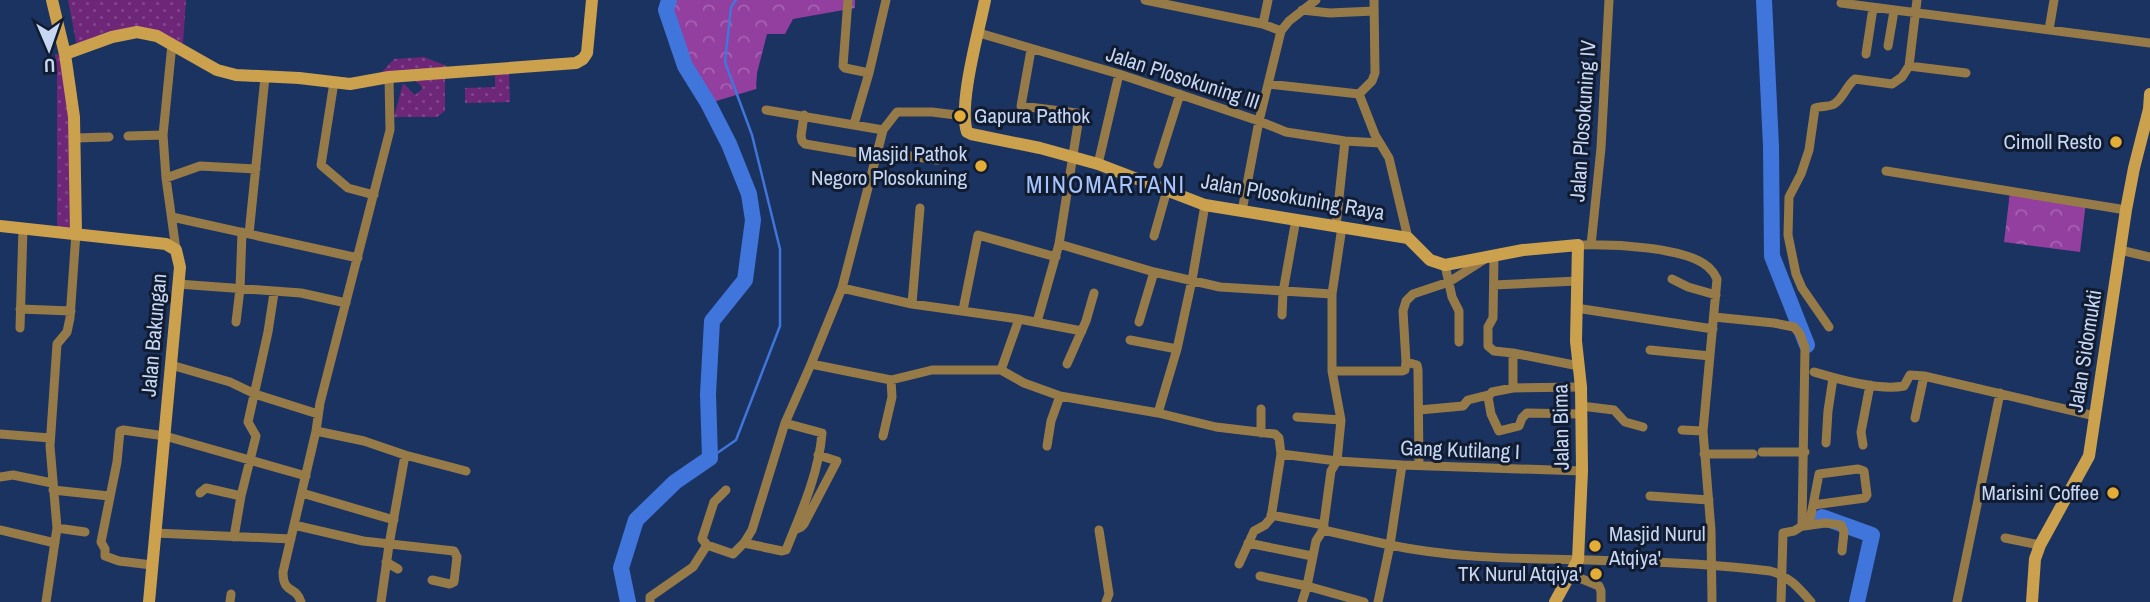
<svg xmlns="http://www.w3.org/2000/svg" width="2150" height="602" font-family="'Archivo Narrow',sans-serif">
	<style>
		.grass { fill: url(#grass-dots) }
		.forest { fill: url(#forest-crowns) }
		.lines { fill: none; stroke-linecap: round; stroke-linejoin: round }
		.stream { stroke: #4075dc; stroke-width: 2.5 }
		.river { stroke: #4075dc; stroke-width: 16 }
		.street { stroke: #967b49; stroke-width: 9 }
		.secondary { stroke: #cca14d; stroke-width: 12 }
		.poi-dot { fill: #e5ad35; stroke: #111c31; stroke-width: 2.5 }
		.labels { text-anchor: middle; stroke-width: 6; stroke-linejoin: round; paint-order: stroke }
		.street-label { font-size: 21px; fill: #c6d6f3; stroke: #111c31 }
		.poi-label { font-size: 21px; fill: #c6d6f3; stroke: #111c31; text-anchor: end }
		.quarter-label { font-size: 24px; letter-spacing: 2px; fill: #a6c5fe; stroke: #111c31 }
	</style>
	<defs>
		<pattern id="grass-dots" width="8" height="8" patternUnits="userSpaceOnUse" patternTransform="scale(1.75)"><rect width="8" height="8" fill="#6e2679"/><path d="M2 2h.1M6 6h.1" fill="none" stroke="#81458c" stroke-width="1.8" stroke-linecap="round"/></pattern>
		<pattern id="forest-crowns" width="20" height="18" patternUnits="userSpaceOnUse" patternTransform="scale(1.75)"><rect width="20" height="18" fill="#933fa0"/><path d="M2 6a3 3 0 1 1 6 0M12 15a3 3 0 1 1 6 0" fill="none" stroke="#a563b2"/></pattern>
	</defs>
	<rect width="100%" height="100%" fill="#1b3361"/>
	<path class="grass" d="M68,0H186L183,44L164,33L77,47Z
		M55,54L70,55L80,231L57,228V71Z
		M424,57L452,68L381,73L394,59Z
		M495,74H509L510,102L465,103V88L495,87Z
		M411,76H445V111L437,117H394L403,83L415,95L423,88Z"/>
	<path class="forest" d="M674,0H855V8L793,19L785,34H767L757,73L756,89L713,102L691,65L672,9Z
		M2010,192L2086,202L2080,252L2004,242Z"/>
	<g class="lines">
		<path class="stream" d="M710,458L736,440L780,326V249L752,135L725,62L731,7L736,0"/>
		<path class="river" d="M1764,0L1771,146L1772,256L1807,345
			M1822,517L1872,535L1857,602
			M628,602L621,568L636,520L675,482L710,458L708,394L712,321L745,280L753,220L749,194L729,144L708,103L685,66L666,10L669,0"/>
		<path class="street" d="M848,0L843,66L845,68L869,73L854,124
			M1145,0L1263,24L1281,31
			M1374,0L1375,73L1372,81L1359,94L1375,135L1389,158L1408,238
			M1841,3L2150,43
			M1302,10L1330,13L1374,11
			M1263,24L1268,0
			M2049,30L2054,0
			M979,33L1119,74L1259,121L1286,132L1345,141L1380,143
			M172,44L163,135L166,178L176,250
			M1888,46L1894,11
			M1031,50L1021,106L1077,113L1079,117L1059,244L1037,322
			M1866,54L1873,8
			M1909,66L1966,73
			M869,73L886,0
			M334,82L321,165L348,188L374,195
			M1268,84L1359,94
			M766,110L883,130
			M804,115L801,136L802,141L805,144L876,156
			M128,136L163,135
			M75,138L109,137
			M878,151L937,160
			M1098,164L1119,74
			M1158,164L1180,94
			M1886,171L2126,210
			M166,178L200,166L256,169
			M1242,211L1259,121L1281,31L1289,21L1316,0
			M172,217L358,258
			M1336,226L1345,141
			M1342,227L1332,294V371L1341,420L1337,461L1331,471L1323,530L1390,545L1402,465
			M249,234L265,77
			M1154,236L1167,190
			M1059,244L1154,272L1220,287L1332,294
			M1578,245C1607,244 1692,246 1711,270C1714,272 1715,276 1717,279L1703,431L1711,530L1712,602
			M1591,245L1601,148L1609,0
			M2120,250L2150,257
			M1494,256L1493,318L1488,327V346L1494,351L1513,353V388
			M1445,265L1452,297L1459,311V342
			M1672,279L1688,287L1716,295
			M178,284L301,293L346,303
			M1494,285L1577,281
			M842,288L912,304L1019,319L1082,331
			M912,304L920,208
			M1576,308L1713,329
			M20,309L71,311
			M963,310L978,235L1056,257
			M1282,315L1283,292L1296,219
			M1714,317L1774,323L1794,327L1800,334L1805,348L1802,526L1794,531L1783,533L1781,602
			M236,322L240,289L242,232
			M1139,322L1154,272
			M1829,327L1802,288L1796,274L1788,235L1789,197L1801,174L1809,150L1815,108C1821,106 1830,107 1834,104C1843,99 1846,86 1855,79L1892,84L1902,77L1909,66L1917,0
			M20,328L23,228
			M1130,340L1177,349
			M1650,350L1710,356
			M1513,353L1579,366
			M811,364L891,380L932,370H1001L1024,383L1060,396L1158,413L1216,427L1275,434L1279,438L1281,454L1337,461L1402,465L1582,471
			M1067,364L1086,321L1094,293
			M171,365L230,382L255,394L318,414
			M1001,370L1019,319
			M1332,371H1402L1405,370L1406,362
			M1814,372C1838,379 1879,391 1904,386L1910,375L1924,376L2095,416
			M1581,387L1513,388L1492,392L1488,397L1491,414L1499,431L1519,426L1522,418L1527,413L1581,414
			M1581,406L1614,410L1625,422L1643,427
			M1261,409V433
			M1419,410L1463,406L1468,400L1488,395
			M1158,413L1177,349L1192,280L1205,205
			M1297,417L1341,420
			M1915,418L1924,376
			M1682,430L1703,431
			M316,431L364,441L405,455L466,471
			M0,434L50,438
			M883,436L892,397L891,380
			M1826,443L1828,411L1833,378
			M1863,445L1861,432L1870,385
			M1047,446L1051,421L1060,396
			M1762,452H1805
			M1704,454H1753
			M1419,465L1418,370L1417,365L1406,362L1403,311L1406,301L1413,294L1449,282L1485,259
			M0,477L13,475L52,483
			M53,490L109,496
			M200,493L206,488L241,496
			M302,493L394,520
			M1650,496L1709,500
			M1271,515L1324,525
			M294,525L363,541L454,551L457,557L454,582L450,584L432,580
			M1809,525L1813,505L1865,498L1867,495L1864,471L1858,469L1819,474L1813,505
			M1804,526L1825,523L1841,525L1844,532L1842,551
			M57,528L85,532
			M0,530L55,543
			M794,530L801,527L804,524L837,461L818,455
			M1099,530L1109,594L1106,602
			M1323,530L1316,541L1307,586L1364,602
			M155,533L291,539
			M234,537L241,496L256,436L248,422L268,332L274,293
			M2005,538L2040,545
			M744,543L782,551L786,550C801,513 819,473 822,433L785,423
			M1248,543L1312,556
			M707,545L702,539L714,502L726,490
			M386,562L398,569
			M1239,564L1254,531L1265,525L1271,518L1281,454
			M152,565L119,561L105,556V549L101,542L117,462L120,431L123,430L165,436L306,476
			M1570,574L1599,586L1601,591V602
			M1260,576L1307,586L1302,602
			M46,602L57,528L50,446L57,344L67,332L70,318L76,233
			M230,602L231,594
			M301,602C296,585 283,595 283,572L316,431L320,403L390,130L389,77
			M381,602L389,545L405,455
			M650,602V597L693,567L707,545L733,554L744,543L752,530L785,423L811,364L842,288L883,130L897,112H932L964,116
			M1378,602L1390,545C1466,561 1543,558 1620,561C1670,562 1721,565 1770,571C1789,576 1799,588 1811,602
			M1957,602L2000,393"/>
		<path class="secondary" d="M52,0L65,54L74,117L76,233
			M985,0C979,31 958,104 967,132L971,134L1040,148L1098,164L1205,205L1408,238L1430,260L1445,265L1523,250L1578,245L1576,341L1581,387L1582,471L1578,560L1555,602
			M65,54L112,37L137,32L157,36L217,70L236,75L299,78L350,84L389,77L576,63L583,59L587,53L592,0
			M0,226L166,244L176,250L180,267L149,602
			M2032,602L2035,559L2040,545L2089,456L2126,210L2134,168L2149,109L2150,94"/>
	</g>
	<g class="poi-dot">
		<circle cx="960" cy="116" r="7"/>
		<circle cx="2116" cy="142" r="7"/>
		<circle cx="981" cy="166" r="7"/>
		<circle cx="2113" cy="493" r="7"/>
		<circle cx="1595" cy="546" r="7"/>
		<circle cx="1596" cy="574" r="7"/>
	</g>
	<g class="labels">
		<g class="street-label">
			<text transform="translate(1183 78) rotate(18)" y="7">Jalan Plosokuning III</text>
			<text transform="translate(1583 121) rotate(-86)" y="7">Jalan Plosokuning IV</text>
			<text transform="translate(1293 197) rotate(10)" y="7">Jalan Plosokuning Raya</text>
			<text transform="translate(154 335) rotate(-85)" y="7">Jalan Bakungan</text>
			<text transform="translate(2085 351) rotate(-81)" y="7">Jalan Sidomukti</text>
			<text transform="translate(1561 427) rotate(-91)" y="7">Jalan Bima</text>
			<text transform="translate(1460 450) rotate(2)" y="7">Gang Kutilang I</text>
		</g>
		<g class="poi-label">
			<text x="974" y="123" text-anchor="start">Gapura Pathok</text>
			<text x="2102" y="149">Cimoll Resto</text>
			<text x="967" y="161">Masjid Pathok<tspan x="967" dy="24">Negoro Plosokuning</tspan></text>
			<text x="2099" y="500">Marisini Coffee</text>
			<text x="1609" y="541" text-anchor="start">Masjid Nurul<tspan x="1609" dy="24">Atqiya'</tspan></text>
			<text x="1582" y="581">TK Nurul Atqiya'</text>
		</g>
		<g class="quarter-label">
			<text x="1106" y="193">MINOMARTANI</text>
		</g>
	</g>
	<g transform="translate(49 49) rotate(178)" stroke="#111c31" stroke-width="5" paint-order="stroke">
	<path d="M0-5L12 26L0 18L-12 26Z" fill="#c6d6f3"/>
	<text y="-10" font-size="19" font-weight="bold" text-anchor="middle" fill="#c6d6f3">U</text>
	</g>
</svg>
